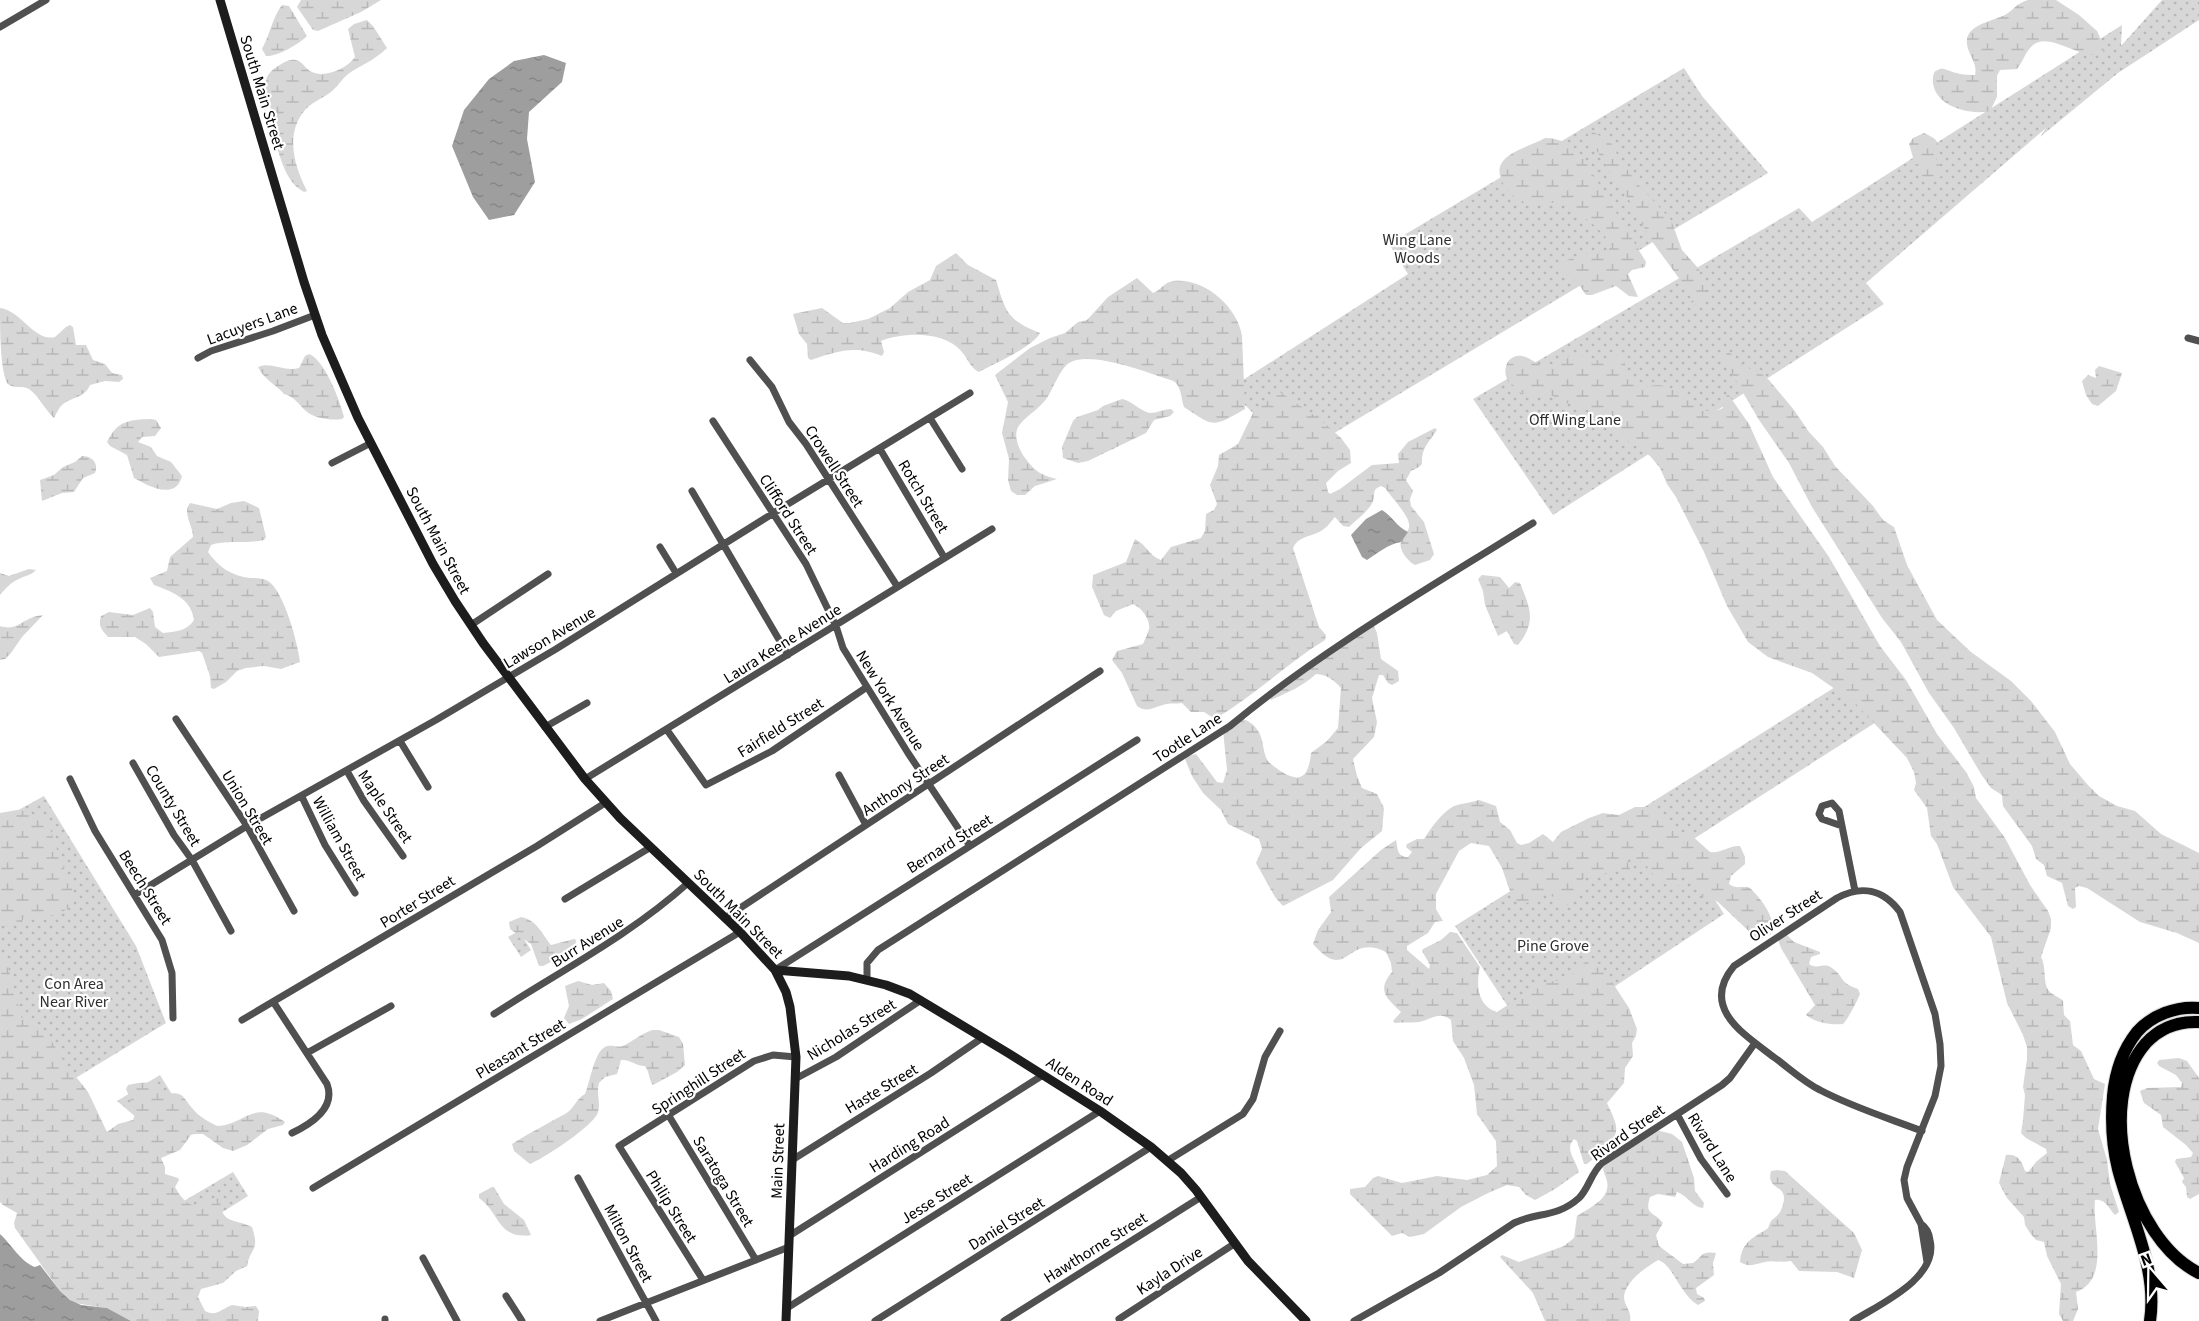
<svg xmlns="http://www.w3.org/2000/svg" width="2199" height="1321" font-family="'Source Sans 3',sans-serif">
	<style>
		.green { fill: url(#green-dots) }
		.wetland { fill: url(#wetland-marsh) }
		.water { fill: url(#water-ripples) }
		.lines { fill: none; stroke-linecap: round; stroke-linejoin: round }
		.motorway-casing { stroke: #dbdbdb; stroke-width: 14 }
		.minor { stroke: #505050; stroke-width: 7 }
		.secondary { stroke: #1d1d1d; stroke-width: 9 }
		.motorway { stroke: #000; stroke-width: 12 }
		.labels { text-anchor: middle; stroke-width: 4.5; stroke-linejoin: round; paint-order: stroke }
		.street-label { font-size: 16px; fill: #000; stroke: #fff }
		.park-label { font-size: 16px; fill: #2e2e2e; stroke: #fff }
	</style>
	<defs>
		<pattern id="green-dots" width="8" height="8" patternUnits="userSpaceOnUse" patternTransform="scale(1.5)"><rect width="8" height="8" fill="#d7d7d7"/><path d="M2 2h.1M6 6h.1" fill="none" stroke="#b7b7b7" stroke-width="1.8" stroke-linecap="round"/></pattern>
		<pattern id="wetland-marsh" width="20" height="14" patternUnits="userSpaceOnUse" patternTransform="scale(1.5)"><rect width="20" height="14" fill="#d7d7d7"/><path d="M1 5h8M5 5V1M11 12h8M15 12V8" fill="none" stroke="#b7b7b7"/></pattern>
		<pattern id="water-ripples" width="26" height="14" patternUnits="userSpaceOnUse" patternTransform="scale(1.5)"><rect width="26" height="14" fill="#9e9e9e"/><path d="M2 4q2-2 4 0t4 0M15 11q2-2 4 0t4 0" fill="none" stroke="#868686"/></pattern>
	</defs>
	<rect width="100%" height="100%" fill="#fff"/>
	<path class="green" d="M2162,0H2199V20L2118,73L2040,137L2046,128L1866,283L1884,304L1553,515L1473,399L1799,208L1812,222L2122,25L2121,46Z
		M1684,68L1702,96L1768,173L1296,456L1229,389L1408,274L1389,244Z
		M1867,667L1895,710L1681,847L1724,914L1531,1042L1455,926Z
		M44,796L136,946L166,1023L0,1124V820Z
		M519,931L531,950L521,957L508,937Z
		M160,1075L186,1117L156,1134L117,1101Z
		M233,1172L248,1196L83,1300L55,1277Z"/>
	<path class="wetland" d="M301,0H381L361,12L318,31L313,30L297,7Z
		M2028,0H2056L2079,15L2097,31L2104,46L2103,54C2078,60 2049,30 2032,46C2025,52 2023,62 2017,69L2000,70L1997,76V97L1990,111C1968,116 1930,105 1933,77C1934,73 1934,71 1938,70C1941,68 1943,69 1947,70C1957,74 1964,75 1975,75C1978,63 1968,55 1967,44C1964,25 1993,21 2005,15C2015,9 2015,4 2028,0Z
		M282,5L289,6L307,36C299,44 277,57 266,56L262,49C270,35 272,18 282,5Z
		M367,20L373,26L387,48C375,60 361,65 348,74C342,79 338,86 332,91C324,98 313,101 305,110C285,133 294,165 306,189L307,191L304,192C280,179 280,145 268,124C270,119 272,115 271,110C269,95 258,80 275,68C280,65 288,58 296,60C302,61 305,68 310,71C323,79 347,69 355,57L348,29L354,24Z
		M1592,131L1600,136L1608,138L1621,161L1637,183L1671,220L1682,250L1698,268L1709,299C1704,305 1699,304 1692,304L1689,292L1651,240L1629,200L1591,142L1588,134Z
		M1924,133C1941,141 1940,143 1936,160L1943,169V176L1927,179C1914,171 1914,158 1909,144L1913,138Z
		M1545,138C1561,138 1570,145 1582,156L1646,262L1645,267L1632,270L1628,274L1638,297L1629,296L1616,286L1592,295H1586L1577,282L1560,268L1559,264L1581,254H1606L1609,251C1609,248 1609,244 1608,241C1602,229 1570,204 1556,203C1546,202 1534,207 1524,204C1515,201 1508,192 1504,185C1486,155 1526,149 1545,138Z
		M956,253L968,265L996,280C1006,312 1006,319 1040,333C1033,347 994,364 979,372C970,368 968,358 961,351C944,331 904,332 881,341L884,352L882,356C855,345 838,351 811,360L808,358L807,344L799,334L793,314L822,308L843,323H850L868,319L890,308L908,292L930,280L936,266Z
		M1137,278L1153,293C1161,290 1163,283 1173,281C1204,277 1238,307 1242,336L1245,409C1212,428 1214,427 1184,407C1181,399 1182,389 1175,382C1170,379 1163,378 1158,376C1139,369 1087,351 1069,363C1060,369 1053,389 1047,398C1040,408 1029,414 1021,423C1007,437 1027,465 1040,473C1045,476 1052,478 1057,479L1035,486L1025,495H1017L1011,491L1008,480L1009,459L1002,433L1008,402L995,375L1030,348L1050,338L1065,333L1078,322L1087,320L1108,297Z
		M0,308C22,311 34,342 55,337L66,327L70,325L73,327L76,345H86L93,360L105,364L112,373L122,375L123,379L119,382L105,381L90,385C85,398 71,397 62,405C58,409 56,415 54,418C45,410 39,396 29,389C23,385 13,390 7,383C0,368 0,327 0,308Z
		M1725,348L1742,365L1763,375L1769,380L1794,410L1809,432L1823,447L1835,466L1873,506L1883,520L1894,527L1907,565L1937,620L1971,652L2011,681L2031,701L2055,732L2070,764L2087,784L2099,796L2117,806L2135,811L2161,834L2199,853V943L2177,933L2140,922L2087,888L2079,886L2075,888L2076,907L2073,909L2068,906L2062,883L2047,876L2044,865L2036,859L2032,846L2003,806L2002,795L1991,788L1981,774L1954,728L1929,693L1901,642L1882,618L1812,507L1789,463L1759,420L1721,355V350Z
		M309,354C325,360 340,401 344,417L342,419C332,421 313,418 306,411C298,404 295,397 284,394C276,384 264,380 258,367C270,361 284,372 299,368L305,356Z
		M1573,354L1600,361L1620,355C1627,365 1629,379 1637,387C1645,387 1657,384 1665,386C1687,392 1699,421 1723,408L1725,396L1728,394L1749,424L1773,477L1829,557L1880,646L1906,680L1937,734L1966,772L1974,787L1976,798L2005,838L2030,885L2048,911L2051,919V928L2041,957C2047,968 2042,984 2050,992C2053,995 2059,997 2063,1001L2064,1015L2070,1021L2073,1045L2081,1051L2094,1079L2105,1084L2098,1129L2107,1160L2110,1184L2119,1212L2115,1215C2109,1209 2105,1198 2095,1200C2092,1229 2111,1279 2076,1292L2078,1309L2073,1321H2063L2059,1314L2061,1284L2047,1256L2044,1242L2036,1240L2030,1233L2025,1225L2024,1217L2007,1198L1999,1183L2006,1155C2018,1153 2022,1162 2025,1171L2028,1172L2037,1161L2047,1153L2046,1149L2026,1138L2021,1133L2023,1120L2025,1095L2023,1087L2027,1059V1047L2023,1035L2007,1003L1991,937L1953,887L1937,844L1931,836L1927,808L1914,790L1916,783L1914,772L1907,758L1855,703L1812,673L1768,657L1748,642L1727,606L1704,552L1676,497L1667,484L1660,468L1651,457L1643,450L1622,438L1604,420L1582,407L1566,403L1549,394L1524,395C1518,391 1510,386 1507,379C1502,367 1509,354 1522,356C1529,357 1537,364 1544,367L1555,364Z
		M2099,366L2122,373L2116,391L2098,406L2092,404L2086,395L2082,381L2088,375L2096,378L2095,370Z
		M1280,392L1321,420L1341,438L1350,450L1351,463L1338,471L1326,483L1328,492L1330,494L1340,489L1372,465L1399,463L1398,454L1408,442L1435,428L1437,430C1429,442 1421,448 1422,464L1419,467L1411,471L1406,480L1413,491L1410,499L1411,506L1424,522L1434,554L1430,560L1415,565C1409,562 1398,550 1401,542C1405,534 1412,530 1408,520C1403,509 1392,498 1385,488L1381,486C1371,490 1376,493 1373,501C1370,510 1356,520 1349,527L1343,526L1335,517C1330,523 1325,530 1317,533C1308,537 1298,537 1293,548L1319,627L1326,635L1325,640C1286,664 1254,696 1215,719L1204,712H1191L1182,703C1177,704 1171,703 1167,704C1155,706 1148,714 1137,706L1122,673L1112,660L1117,651L1143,644C1145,639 1148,634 1149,629C1151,620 1141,607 1133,604L1116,611L1110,618L1104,615L1092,587L1093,575L1126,562L1135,539C1147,545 1148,555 1161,560L1171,547L1201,538L1205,531L1206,514L1214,510L1217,504L1210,485L1218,466L1219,455L1238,444L1254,411Z
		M1122,399C1132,401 1140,411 1150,413C1157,413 1164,409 1171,409L1174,412L1170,416L1154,420L1146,433L1088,461L1078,463L1063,458L1062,447L1073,421L1077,417L1098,410L1103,406Z
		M151,419L156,420L161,428L155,436L142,437L138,442L151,447L157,456L171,462L182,476C176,501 148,486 134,478L127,455L110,446L107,442C118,420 129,420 151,419Z
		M82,456C92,456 99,463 95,473L83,478L74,492L62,493L42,501L40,480L54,475L63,467L75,462Z
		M244,501L259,508L266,537L264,540C248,544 225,540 211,545L208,552C218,567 232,576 250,578C256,578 263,578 268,581C284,591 298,644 300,662L281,669L264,666L246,668L237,671L226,682L214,689L211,688L210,676L202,653L199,651L159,657L146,644L135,637H108C101,629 98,626 101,616L109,612L133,615L150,608L153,612L155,627L163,633C175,632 187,631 194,620C191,598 172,592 154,585L150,578L167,571L170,557L193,537C193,525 182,514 190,503L217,509L231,503Z
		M29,569L36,570C30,576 26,575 19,579C11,582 5,589 0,595V573L9,576Z
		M1482,575L1500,577L1509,588L1515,582L1520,583C1530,608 1537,621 1518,645L1514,644L1507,631L1498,636L1485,605L1483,591L1478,579Z
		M43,615L22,637L11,653L5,659L0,660V626C19,632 22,617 43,615Z
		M1373,624L1377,633L1381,659L1398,671L1399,681L1392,685L1388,683L1383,675H1379L1372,698L1377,722L1374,737L1353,759L1357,776L1362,788L1377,794L1384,808L1382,831L1361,848L1333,880L1283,906L1275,897L1256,863L1262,849L1259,839L1228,824L1221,810L1203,793L1192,776L1185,759L1188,756L1196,754L1217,782L1223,783L1227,770L1223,730L1240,718C1247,720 1252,723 1256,728C1264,737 1262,749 1267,760C1271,765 1277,768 1282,772C1303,785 1309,773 1311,753L1327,741L1338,728L1341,688C1333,679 1327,675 1316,674C1303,686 1289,692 1273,699L1271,700L1270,697Z
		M1479,800L1496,806L1500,822L1510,830L1517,843L1521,845L1529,843L1543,834L1553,842L1561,832L1589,818L1603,813L1619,815L1635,807H1649L1656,810L1663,817L1684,843L1687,835L1690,834L1710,852C1721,854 1729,845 1740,846L1745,857V864L1731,876L1729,884C1736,890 1743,885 1750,888C1761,899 1777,918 1771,934L1764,938H1756L1718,902L1710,898H1703L1692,876L1681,873L1678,875L1677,879L1679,884L1677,887L1660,883L1646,865L1632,857L1627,859L1631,872L1630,877H1625L1615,869L1602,875L1587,877L1583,879V893L1566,906H1563L1558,899L1544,893L1525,904H1520L1512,897L1502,868L1489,846L1471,843L1459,851L1436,894V909L1443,921L1435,922L1428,933L1407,946V950L1429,969L1430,965L1422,951L1423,949L1441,940L1450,932L1457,933L1480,967C1476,984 1477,1006 1497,1012L1541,983L1568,979L1586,961H1594L1601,965L1629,1008L1637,1029L1636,1036L1632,1043L1633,1056L1625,1068L1624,1083L1607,1103C1610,1110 1615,1119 1616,1126C1619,1141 1596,1156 1587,1164H1584L1577,1141L1574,1139C1564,1149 1576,1160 1579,1172L1555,1189L1535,1200L1526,1195L1519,1187L1507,1185L1488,1193L1461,1207L1424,1234L1410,1237L1402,1233L1392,1236L1350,1194V1189L1365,1187L1373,1178L1378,1176L1402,1183L1437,1176L1467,1180L1487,1175L1497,1166L1496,1141L1477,1114L1474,1085L1464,1058L1453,1041L1451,1020C1439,1010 1431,1020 1419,1022C1411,1023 1403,1022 1395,1023L1393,1021L1401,1012C1387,998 1376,991 1392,972L1391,963L1386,952C1345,932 1349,985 1313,944L1318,930L1331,912L1329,897L1381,850L1396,840C1398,847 1396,857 1408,857L1412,852L1406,847L1407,844L1417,839H1424C1431,828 1442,812 1454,806C1462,803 1471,803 1479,800Z
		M17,810L28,812L48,822L60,859L72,887L74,905L57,915L24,919L14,925L0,926V813Z
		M521,917C537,920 542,934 551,945L574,939L576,940L575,949L561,963L553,961L543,966H539L531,944L510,929L509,922Z
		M1784,932L1794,942L1820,952V954L1811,957L1809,964C1817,970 1824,962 1832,968C1845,977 1838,982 1858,989L1860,994C1858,999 1847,1021 1843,1024C1831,1025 1815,1023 1806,1015L1815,1005L1781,948L1777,937Z
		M0,956L7,963L22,1019L38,1025L47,1034L65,1063L88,1092L107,1132L118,1124L133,1120L136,1112L126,1089L128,1085C145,1081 154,1080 164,1094C185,1091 182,1097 193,1109C197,1115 211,1124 218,1126C247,1124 252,1099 285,1122L283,1125L268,1129L247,1145L233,1151L223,1148L203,1134H194L191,1135L180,1150L161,1158L165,1167V1174L178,1178L179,1180L175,1187C188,1210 196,1209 217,1196L220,1197C220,1225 234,1218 252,1227C260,1252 251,1246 247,1266L236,1271L223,1283L201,1289L198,1297L205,1311C217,1317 221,1309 232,1305L246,1307L256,1306L259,1311L258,1321H131L107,1308L74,1303L60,1291L15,1228L14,1223L17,1213L3,1205L0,1202Z
		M578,981L592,985L604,983L611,991L613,999L582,1019L569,1024L564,1018L569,1006L565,986Z
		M652,1030H659L679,1037L683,1044L685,1065L677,1072L653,1085C649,1081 650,1073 645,1066C636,1066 630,1059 621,1060L617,1074L605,1077L599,1083C596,1093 601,1103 598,1112C595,1125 543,1159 530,1164L514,1151L512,1144C529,1133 547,1124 565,1114C574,1109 576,1099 585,1094C590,1083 594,1052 605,1047C611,1044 618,1048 623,1046C633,1041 641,1034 652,1030Z
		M2179,1058L2187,1061L2199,1078V1194L2190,1199L2187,1197L2186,1187L2182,1182L2184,1178L2175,1162L2176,1159L2191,1157L2193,1153L2186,1145L2163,1127L2161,1115L2144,1103L2140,1091L2147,1088L2181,1087L2182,1083L2176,1075L2159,1066L2157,1063L2159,1060Z
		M1656,1130L1672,1134L1682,1142L1694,1178L1695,1191L1704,1203L1703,1208C1692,1207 1687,1195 1677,1192L1675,1197L1658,1194L1650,1197C1644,1216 1654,1211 1663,1223L1656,1235L1659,1246L1683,1264L1693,1263C1704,1255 1701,1251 1716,1253L1713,1263L1714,1275L1696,1288L1697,1294L1704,1298L1705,1301L1698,1305C1680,1295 1673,1264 1658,1260C1645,1268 1624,1282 1624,1298C1625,1307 1632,1312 1630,1321H1545L1533,1293L1500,1257L1502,1255L1519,1262L1564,1246L1574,1238L1577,1216C1589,1208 1611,1199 1607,1181C1606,1176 1603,1172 1603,1167Z
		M1777,1170L1785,1171L1854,1233L1862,1250L1854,1278L1837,1272L1799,1271L1791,1261C1782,1263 1771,1260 1765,1262C1755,1264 1750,1268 1740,1262C1741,1247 1747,1241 1760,1233C1761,1233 1767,1229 1768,1228C1769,1226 1770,1222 1772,1220C1776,1217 1779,1215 1781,1210C1793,1182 1765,1193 1771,1171Z
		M492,1187H494L504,1204L524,1220L531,1235C498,1240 500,1213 479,1198V1194Z"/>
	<path class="water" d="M544,55L566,63L562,82L529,112L527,139L535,182L514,215L489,220L473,197L452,146L464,110L489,79L514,61Z
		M1382,510C1392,516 1397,527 1408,532L1401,542C1388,544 1378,553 1367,560L1362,557L1351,535L1366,519Z
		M0,1234C11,1244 21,1262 35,1267L40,1265L60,1291L70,1300L81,1305L107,1308L131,1321H0Z"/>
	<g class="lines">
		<g class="motorway-casing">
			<path id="motorway" d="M2199,1022C2178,1021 2160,1028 2146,1043C2093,1103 2130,1239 2199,1273
				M2150,1321C2158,1269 2131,1219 2118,1169C2112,1145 2111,1120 2113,1096C2115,1073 2122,1051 2137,1032C2152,1015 2176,1006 2199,1008"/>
		</g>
		<path class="minor" d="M0,27L46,0
			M2188,338L2199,341
			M198,358L211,351L273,331L315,315
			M750,360L772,387L789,422L806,444L897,586
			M930,418L962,469
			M713,421L806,564L836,626L843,648L908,753L970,846
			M880,449L944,557
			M332,463L371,443
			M692,491L788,655
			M660,547L676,573
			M471,625L548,574
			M176,719L247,826L294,911
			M545,727L587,703
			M667,730L706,785L772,751L867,687
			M400,741L428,787
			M133,763L174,835L192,860L231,931
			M347,771L364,801L403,856
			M839,775L866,825
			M70,779L95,831L162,940L172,973L173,1018
			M585,779L992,529
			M302,797L325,845L355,893
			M1842,826L1822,819L1819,814L1822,806L1832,803L1839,811L1855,891
			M136,894L247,826L436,720L556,649L788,504L970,393
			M565,899L651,847
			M725,918L1100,671
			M775,970L1137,740
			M867,980V963L878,950L1230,726C1324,648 1431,587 1533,523
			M274,1003L327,1084C336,1108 311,1124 292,1133
			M494,1014C560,971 629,936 688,883
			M242,1020L537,846L605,803
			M307,1053L391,1006
			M795,1079L836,1057L921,1000
			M1677,1114L1701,1159L1727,1194
			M669,1116L756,1260
			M1922,1131C1888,1118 1852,1107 1820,1090C1804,1082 1790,1069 1775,1058C1745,1035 1699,1008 1734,966L1837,898C1861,885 1883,889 1900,912L1935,1014L1940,1044L1941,1066L1935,1096L1907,1167L1904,1180L1907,1198L1921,1224L1927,1262
			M792,1160L931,1073L982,1038
			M1167,1161L1243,1114L1253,1099L1265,1057L1280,1031
			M578,1178L656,1321
			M313,1188L740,932
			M789,1236L1043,1075
			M423,1258L457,1321
			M703,1280L619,1146L754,1061L773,1055L796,1057
			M506,1296L522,1321
			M787,1308L1100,1111
			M385,1319V1321
			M1119,1319L1234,1244
			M600,1321L789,1247
			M875,1321L1151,1147
			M1004,1321L1201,1197
			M1354,1321L1439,1273L1514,1223C1536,1212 1557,1218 1579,1198C1589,1188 1591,1173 1602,1163L1722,1085L1730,1078L1755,1043
			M1853,1321C1880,1304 1939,1278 1930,1240C1929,1233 1927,1228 1921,1224"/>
		<path class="secondary" d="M220,0L304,282L322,335L358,418L433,564L455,601L483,643L585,779L620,818L740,932L775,970L786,992L790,1007L796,1057L786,1321
			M775,970L849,976L886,985L910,994L1008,1053L1100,1111L1151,1147L1181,1173L1196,1190L1248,1261L1306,1321"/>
		<use href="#motorway" class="motorway"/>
	</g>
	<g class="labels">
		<g class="street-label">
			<text transform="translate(263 92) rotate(73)" y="6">South Main Street</text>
			<text transform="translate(252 323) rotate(-20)" y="6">Lacuyers Lane</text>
			<text transform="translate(835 466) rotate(57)" y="6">Crowell Street</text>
			<text transform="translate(924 496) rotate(59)" y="6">Rotch Street</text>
			<text transform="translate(789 514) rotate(57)" y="6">Clifford Street</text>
			<text transform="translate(439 540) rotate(62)" y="6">South Main Street</text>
			<text transform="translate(549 637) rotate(-31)" y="6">Lawson Avenue</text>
			<text transform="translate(782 643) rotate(-32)" y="6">Laura Keene Avenue</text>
			<text transform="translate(891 700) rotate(58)" y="6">New York Avenue</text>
			<text transform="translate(780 727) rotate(-32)" y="6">Fairfield Street</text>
			<text transform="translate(1187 737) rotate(-33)" y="6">Tootle Lane</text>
			<text transform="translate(905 784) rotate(-33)" y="6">Anthony Street</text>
			<text transform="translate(174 805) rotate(59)" y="6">County Street</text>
			<text transform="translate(386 806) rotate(56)" y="6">Maple Street</text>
			<text transform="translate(248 807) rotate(59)" y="6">Union Street</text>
			<text transform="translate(340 838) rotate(61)" y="6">William Street</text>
			<text transform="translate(949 843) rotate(-32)" y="6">Bernard Street</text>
			<text transform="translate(146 887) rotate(58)" y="6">Beech Street</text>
			<text transform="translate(417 901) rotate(-32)" y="6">Porter Street</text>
			<text transform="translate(739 913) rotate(45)" y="6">South Main Street</text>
			<text transform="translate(1785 915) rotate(-33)" y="6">Oliver Street</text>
			<text transform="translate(587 941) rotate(-32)" y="6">Burr Avenue</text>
			<text transform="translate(851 1029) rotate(-32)" y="6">Nicholas Street</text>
			<text transform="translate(520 1048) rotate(-31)" y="6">Pleasant Street</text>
			<text transform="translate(698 1081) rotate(-33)" y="6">Springhill Street</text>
			<text transform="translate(1080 1081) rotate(33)" y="6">Alden Road</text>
			<text transform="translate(881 1088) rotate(-31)" y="6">Haste Street</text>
			<text transform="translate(1627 1132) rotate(-35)" y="6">Rivard Street</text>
			<text transform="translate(909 1144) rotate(-32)" y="6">Harding Road</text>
			<text transform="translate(1713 1147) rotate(58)" y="6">Rivard Lane</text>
			<text transform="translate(777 1161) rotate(-88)" y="6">Main Street</text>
			<text transform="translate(724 1181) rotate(59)" y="6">Saratoga Street</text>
			<text transform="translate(936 1198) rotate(-32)" y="6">Jesse Street</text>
			<text transform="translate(672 1206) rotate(58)" y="6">Philip Street</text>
			<text transform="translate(1006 1223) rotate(-32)" y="6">Daniel Street</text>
			<text transform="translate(629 1243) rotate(62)" y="6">Milton Street</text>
			<text transform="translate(1095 1247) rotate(-32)" y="6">Hawthorne Street</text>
			<text transform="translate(1169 1270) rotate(-33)" y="6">Kayla Drive</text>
		</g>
		<g class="park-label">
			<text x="1417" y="245">Wing Lane<tspan x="1417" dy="18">Woods</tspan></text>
			<text x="1575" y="425">Off Wing Lane</text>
			<text x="1553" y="951">Pine Grove</text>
			<text x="74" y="989">Con Area<tspan x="74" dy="18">Near River</tspan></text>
		</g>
	</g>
	<g transform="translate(2151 1273) rotate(340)" stroke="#ffffff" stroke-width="4.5" paint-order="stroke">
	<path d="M0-4.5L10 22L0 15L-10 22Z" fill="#000000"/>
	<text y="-9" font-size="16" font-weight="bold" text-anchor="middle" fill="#000000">N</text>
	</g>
</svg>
